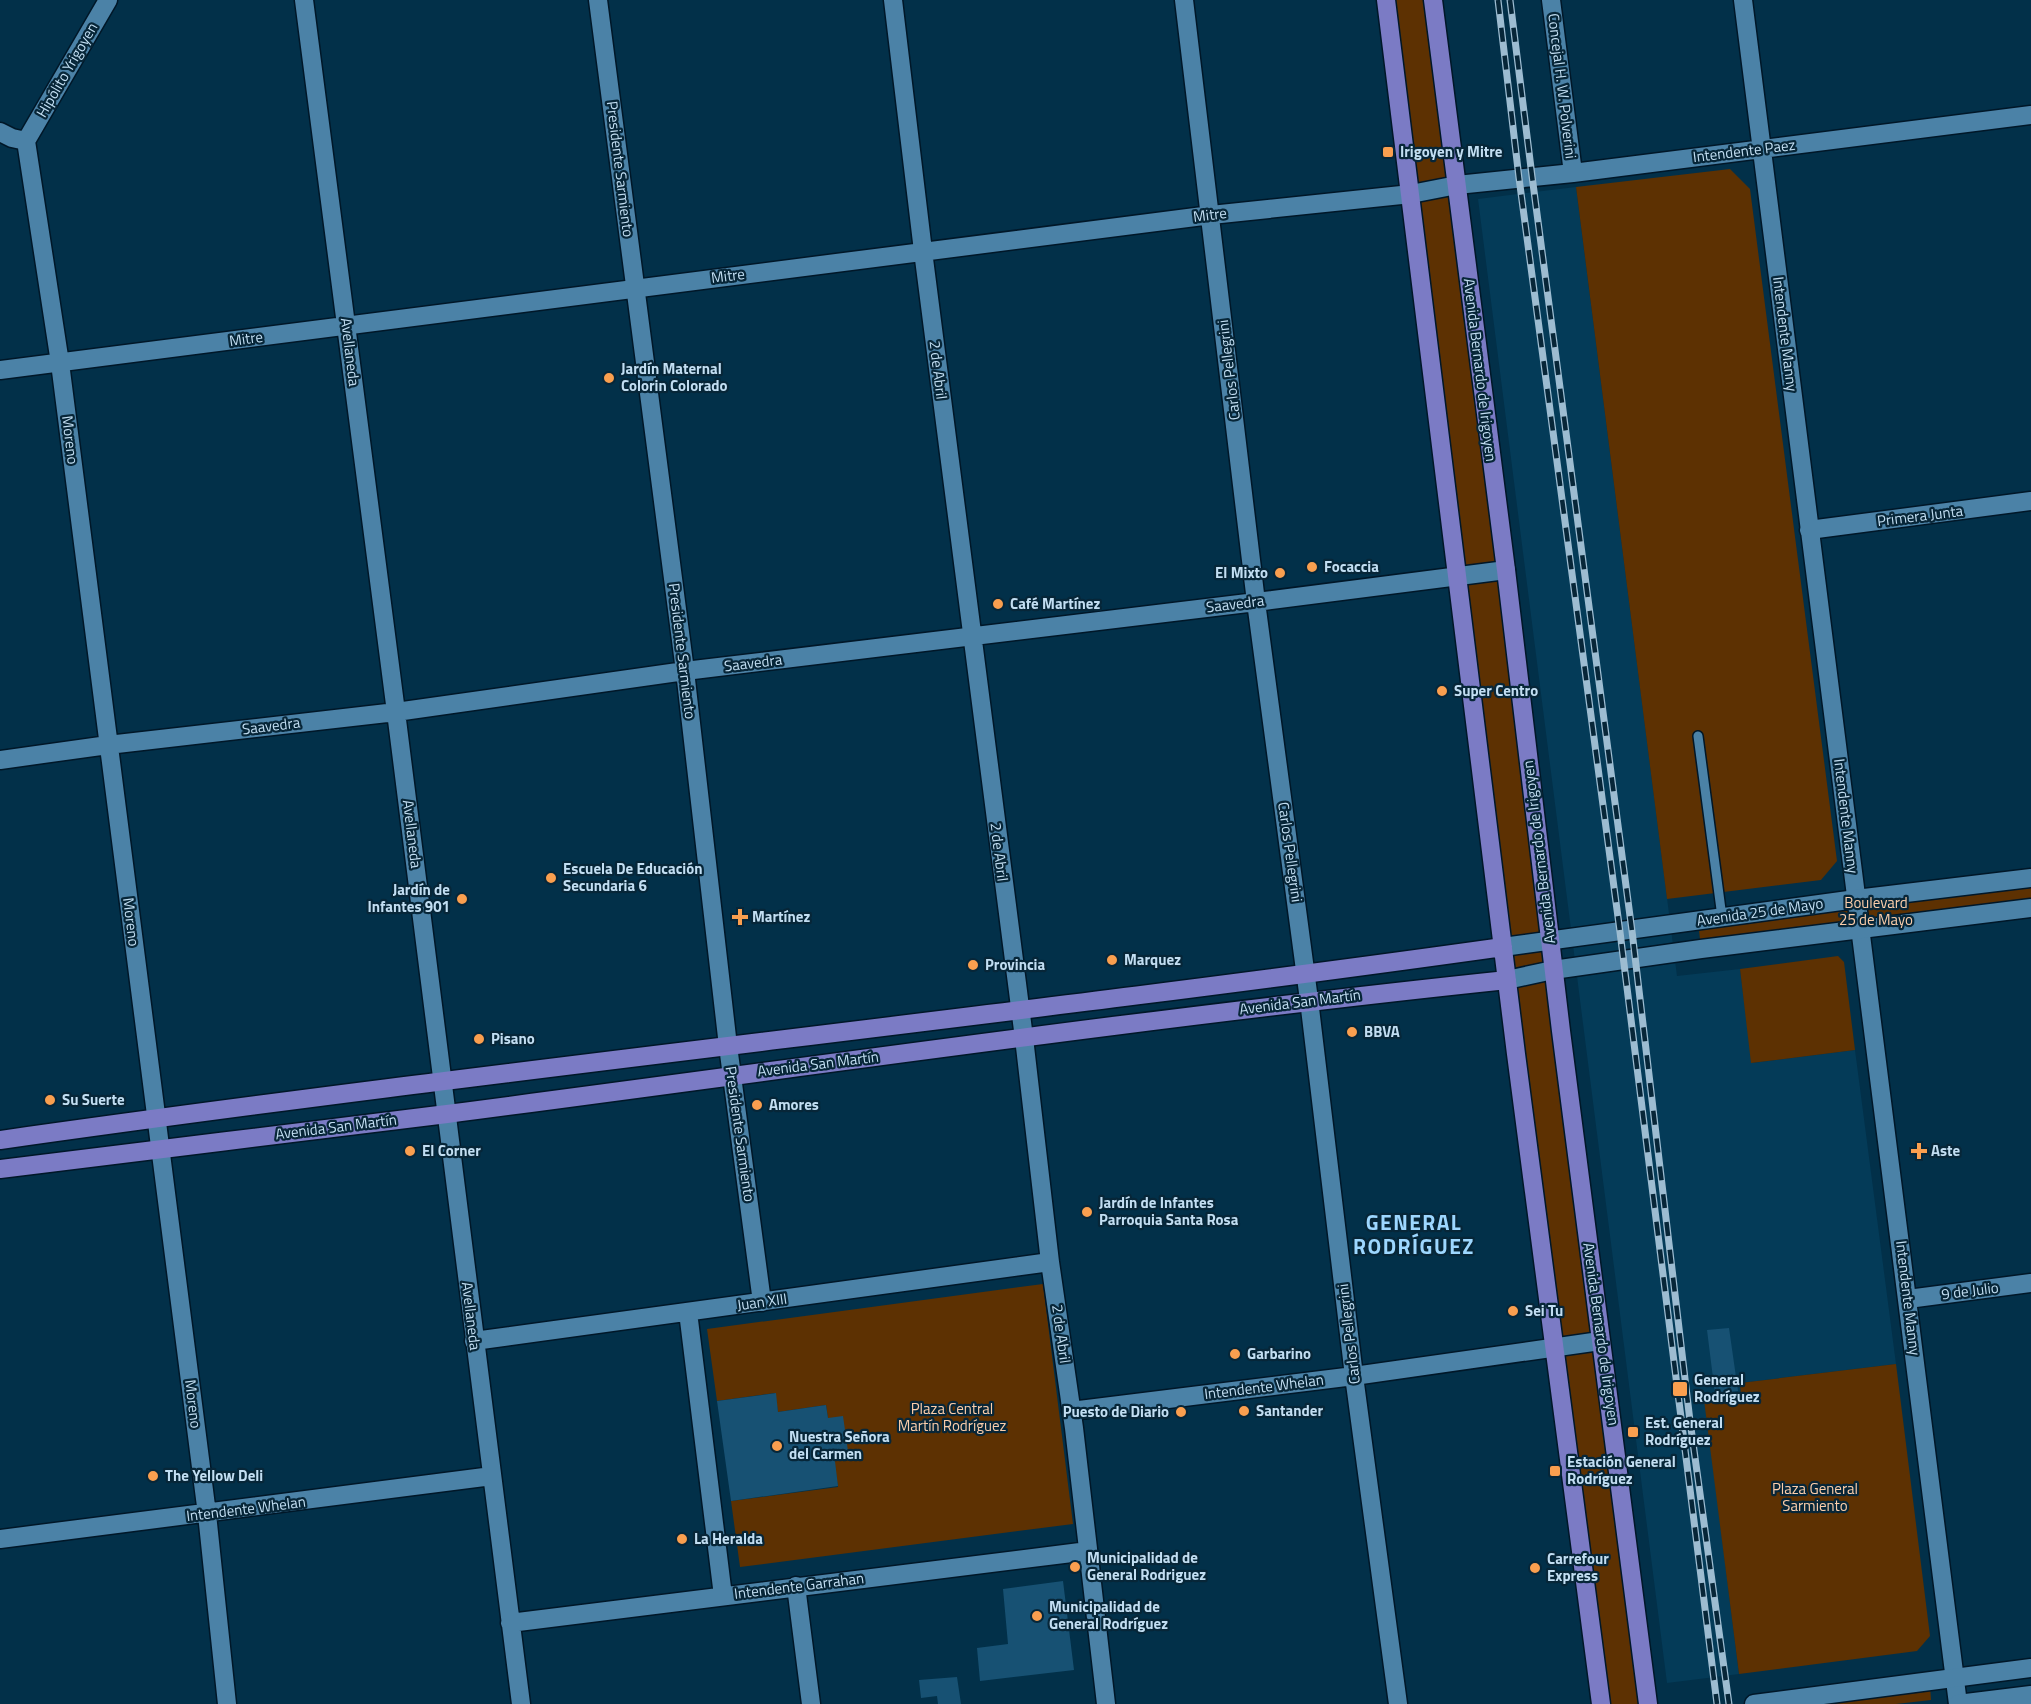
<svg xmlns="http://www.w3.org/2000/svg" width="2031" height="1704" font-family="'Titillium Web',sans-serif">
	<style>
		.built { fill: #043b58 }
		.green { fill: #5d3102 }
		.building { fill: #175173 }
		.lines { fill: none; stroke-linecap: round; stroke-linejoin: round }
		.lane-casing { stroke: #001728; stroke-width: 12 }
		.street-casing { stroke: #001728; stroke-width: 21 }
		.secondary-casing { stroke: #001728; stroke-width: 21 }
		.primary-casing { stroke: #001728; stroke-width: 21 }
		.lane { stroke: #4b82a7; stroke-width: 9 }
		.street { stroke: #4b82a7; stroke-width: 18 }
		.secondary { stroke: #4b82a7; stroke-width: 18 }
		.primary { stroke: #7b7bc5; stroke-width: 18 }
		.rail-casing { stroke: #9dbcd1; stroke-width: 7 }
		.rail { stroke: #072638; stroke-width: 4.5; stroke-dasharray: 14; stroke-linecap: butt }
		.poi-dot { fill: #fa9f4f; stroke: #072638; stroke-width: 2 }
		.labels { text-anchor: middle; stroke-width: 4.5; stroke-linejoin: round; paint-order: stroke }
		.street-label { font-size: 15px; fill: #c2def2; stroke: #072638 }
		.poi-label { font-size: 15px; font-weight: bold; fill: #c2def2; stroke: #072638; text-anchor: start }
		.park-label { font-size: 15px; fill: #fcceaa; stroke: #072638 }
		.district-label { font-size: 21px; font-weight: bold; letter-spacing: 1.5px; fill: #9dd7ff; stroke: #072638 }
	</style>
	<rect width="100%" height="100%" fill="#023049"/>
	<path class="built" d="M1576,187L1677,976L1740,969L1752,1063L1855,1050L1896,1364L1740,1383L1741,1396L1705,1401L1739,1674L1667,1683L1478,199Z"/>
	<path class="green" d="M1386,0H1433L1648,1704H1601Z
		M1730,169L1750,189L1837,861L1821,880L1667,899L1576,187Z
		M2031,878V908L1701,949L1698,921Z
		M1838,956L1844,962L1855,1050L1751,1063L1740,969Z
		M1043,1284L1073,1524L740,1567L731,1501L838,1487L826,1405L778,1412L775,1393L717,1401L707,1329Z
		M1896,1364L1930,1636L1917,1651L1739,1674L1704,1400L1741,1396L1740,1383Z
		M1930,1685L1931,1700L1896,1704H1793Z"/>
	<path class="building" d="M1729,1328L1738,1391L1715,1394L1707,1330Z
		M776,1393L778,1412L826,1405L828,1418L843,1416L848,1451L834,1453L838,1486L731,1501L717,1401Z
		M1063,1581L1074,1670L980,1681L977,1648L1008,1644L1003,1589Z
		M957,1677L961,1704H938L937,1696L921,1698L919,1680Z"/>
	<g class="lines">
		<g class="lane-casing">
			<path id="lane" d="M1698,736L1722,917"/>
		</g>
		<g class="street-casing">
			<path id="street" d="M304,0L396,712L521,1704
				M598,0L685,671L728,1046L762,1302
				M893,0L923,251L1024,1038L1050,1262L1074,1428L1106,1704
				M1184,0L1256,602L1309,1000L1354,1376L1398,1704
				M1551,0L1573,173
				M1743,0L1958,1704
				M0,132L12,138L26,141
				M26,141L60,363L207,1514L227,1704
				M26,141L108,0
				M0,370L1211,215L1411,194L1457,185L1573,173L2031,115
				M1809,530L2031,501
				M0,760L108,745L396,712L685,671L1256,602L1506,570
				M1908,1299L2031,1283
				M688,1312L723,1596
				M474,1341L1050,1262
				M1071,1411L1354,1376L1600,1341
				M0,1539L492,1476
				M796,1586L811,1704
				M510,1623L1088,1551"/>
		</g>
		<g class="secondary-casing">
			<path id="secondary" d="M1503,947L1856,899L2031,878
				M1507,980L1553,970L1701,949L2031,908
				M1754,1704L2031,1668
				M1958,1704L2031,1695"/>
		</g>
		<g class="primary-casing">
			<path id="primary" d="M1386,0L1516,1054L1601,1704
				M1433,0L1506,570L1561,1031L1648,1704
				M0,1140C500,1069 1003,1017 1503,947
				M0,1169C149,1150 298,1133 447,1114C800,1068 1153,1017 1507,980"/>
		</g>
		<use href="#lane" class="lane"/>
		<use href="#street" class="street"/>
		<use href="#secondary" class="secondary"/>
		<use href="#primary" class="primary"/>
		<g class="rail-casing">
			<path id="rail" d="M1498,0L1519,178L1620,932L1717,1704
				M1510,0L1532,176L1632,931L1690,1421L1729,1704"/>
		</g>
		<use href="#rail" class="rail"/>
	</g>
	<g class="poi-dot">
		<rect x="1382" y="146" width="12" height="12" rx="3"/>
		<circle cx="609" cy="378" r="6"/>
		<circle cx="1312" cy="567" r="6"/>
		<circle cx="1280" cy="573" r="6"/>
		<circle cx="998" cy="604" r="6"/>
		<circle cx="1442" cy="691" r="6"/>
		<circle cx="551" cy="878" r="6"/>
		<circle cx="462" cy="899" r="6"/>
		<path d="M737 908h6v6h6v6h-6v6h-6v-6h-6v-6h6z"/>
		<circle cx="1112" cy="960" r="6"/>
		<circle cx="973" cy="965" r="6"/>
		<circle cx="1352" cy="1032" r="6"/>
		<circle cx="479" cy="1039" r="6"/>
		<circle cx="50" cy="1100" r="6"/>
		<circle cx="757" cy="1105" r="6"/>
		<circle cx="410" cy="1151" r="6"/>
		<path d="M1916 1142h6v6h6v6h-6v6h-6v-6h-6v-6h6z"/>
		<circle cx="1087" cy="1212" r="6"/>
		<circle cx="1513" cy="1311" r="6"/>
		<circle cx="1235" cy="1354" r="6"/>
		<rect x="1672" y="1381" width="16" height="16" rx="3"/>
		<circle cx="1244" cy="1411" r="6"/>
		<circle cx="1181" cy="1412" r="6"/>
		<rect x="1627" y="1426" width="12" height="12" rx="3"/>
		<circle cx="777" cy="1446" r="6"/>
		<rect x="1549" y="1465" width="12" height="12" rx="3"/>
		<circle cx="153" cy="1476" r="6"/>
		<circle cx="682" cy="1539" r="6"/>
		<circle cx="1075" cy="1567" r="6"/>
		<circle cx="1535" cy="1568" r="6"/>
		<circle cx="1037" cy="1616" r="6"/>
	</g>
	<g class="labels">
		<g class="street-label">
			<text transform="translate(67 70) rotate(-60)" y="5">Hipólito Yrigoyen</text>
			<text transform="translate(1562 86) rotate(83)" y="5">Concejal H. W. Polverini</text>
			<text transform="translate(1744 151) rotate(-7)" y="5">Intendente Paez</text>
			<text transform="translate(620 169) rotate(83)" y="5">Presidente Sarmiento</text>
			<text transform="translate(1210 215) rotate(-7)" y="5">Mitre</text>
			<text transform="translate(728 276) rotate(-7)" y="5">Mitre</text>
			<text transform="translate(1785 334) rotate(83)" y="5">Intendente Manny</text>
			<text transform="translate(246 339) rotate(-8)" y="5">Mitre</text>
			<text transform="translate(350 352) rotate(83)" y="5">Avellaneda</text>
			<text transform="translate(938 370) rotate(83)" y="5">2 de Abril</text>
			<text transform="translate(1229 370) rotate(-97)" y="5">Carlos Pellegrini</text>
			<text transform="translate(1480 370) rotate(83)" y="5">Avenida Bernardo de Irigoyen</text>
			<text transform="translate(70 440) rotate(83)" y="5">Moreno</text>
			<text transform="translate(1920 516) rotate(-7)" y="5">Primera Junta</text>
			<text transform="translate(1235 604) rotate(-7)" y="5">Saavedra</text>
			<text transform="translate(682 651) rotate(83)" y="5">Presidente Sarmiento</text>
			<text transform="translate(753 663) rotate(-7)" y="5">Saavedra</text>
			<text transform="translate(271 726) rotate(-7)" y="5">Saavedra</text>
			<text transform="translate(1846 816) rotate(83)" y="5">Intendente Manny</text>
			<text transform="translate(412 834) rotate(83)" y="5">Avellaneda</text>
			<text transform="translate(999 852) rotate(83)" y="5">2 de Abril</text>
			<text transform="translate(1290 852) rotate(82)" y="5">Carlos Pellegrini</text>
			<text transform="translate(1539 852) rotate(-97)" y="5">Avenida Bernardo de Irigoyen</text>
			<text transform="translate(1760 912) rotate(-8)" y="5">Avenida 25 de Mayo</text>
			<text transform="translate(131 922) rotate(83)" y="5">Moreno</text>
			<text transform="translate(1300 1002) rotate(-7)" y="5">Avenida San Martín</text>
			<text transform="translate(818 1064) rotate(-7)" y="5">Avenida San Martín</text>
			<text transform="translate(336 1127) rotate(-7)" y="5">Avenida San Martín</text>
			<text transform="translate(740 1134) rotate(82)" y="5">Presidente Sarmiento</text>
			<text transform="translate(1970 1291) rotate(-7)" y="5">9 de Julio</text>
			<text transform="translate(1908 1298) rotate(83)" y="5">Intendente Manny</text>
			<text transform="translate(762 1302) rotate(-8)" y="5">Juan XIII</text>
			<text transform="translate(471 1316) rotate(83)" y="5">Avellaneda</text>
			<text transform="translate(1061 1334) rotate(82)" y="5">2 de Abril</text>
			<text transform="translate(1349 1334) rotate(-97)" y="5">Carlos Pellegrini</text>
			<text transform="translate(1601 1334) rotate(82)" y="5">Avenida Bernardo de Irigoyen</text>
			<text transform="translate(1264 1387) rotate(-7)" y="5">Intendente Whelan</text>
			<text transform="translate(193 1404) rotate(83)" y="5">Moreno</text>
			<text transform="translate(246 1509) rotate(-7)" y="5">Intendente Whelan</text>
			<text transform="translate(799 1586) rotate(-7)" y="5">Intendente Garrahan</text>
		</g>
		<g class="poi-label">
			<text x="1400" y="157">Irigoyen y Mitre</text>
			<text x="621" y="374">Jardín Maternal<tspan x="621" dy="17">Colorin Colorado</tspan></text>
			<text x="1324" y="572">Focaccia</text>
			<text x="1268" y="578" text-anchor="end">El Mixto</text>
			<text x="1010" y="609">Café Martínez</text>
			<text x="1454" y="696">Super Centro</text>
			<text x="563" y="874">Escuela De Educación<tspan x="563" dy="17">Secundaria 6</tspan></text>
			<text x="450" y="895" text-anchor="end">Jardín de<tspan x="450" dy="17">Infantes 901</tspan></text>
			<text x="752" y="922">Martínez</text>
			<text x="1124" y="965">Marquez</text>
			<text x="985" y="970">Provincia</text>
			<text x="1364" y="1037">BBVA</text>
			<text x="491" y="1044">Pisano</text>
			<text x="62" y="1105">Su Suerte</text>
			<text x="769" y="1110">Amores</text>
			<text x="422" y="1156">El Corner</text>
			<text x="1931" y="1156">Aste</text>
			<text x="1099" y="1208">Jardín de Infantes<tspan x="1099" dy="17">Parroquia Santa Rosa</tspan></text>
			<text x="1525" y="1316">Sei Tu</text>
			<text x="1247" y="1359">Garbarino</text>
			<text x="1694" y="1385">General<tspan x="1694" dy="17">Rodríguez</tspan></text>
			<text x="1256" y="1416">Santander</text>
			<text x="1169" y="1417" text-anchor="end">Puesto de Diario</text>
			<text x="1645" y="1428">Est. General<tspan x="1645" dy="17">Rodríguez</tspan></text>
			<text x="789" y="1442">Nuestra Señora<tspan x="789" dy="17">del Carmen</tspan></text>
			<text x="1567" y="1467">Estación General<tspan x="1567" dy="17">Rodríguez</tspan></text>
			<text x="165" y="1481">The Yellow Deli</text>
			<text x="694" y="1544">La Heralda</text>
			<text x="1087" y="1563">Municipalidad de<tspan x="1087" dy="17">General Rodriguez</tspan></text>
			<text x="1547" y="1564">Carrefour<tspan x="1547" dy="17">Express</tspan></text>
			<text x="1049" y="1612">Municipalidad de<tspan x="1049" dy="17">General Rodríguez</tspan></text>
		</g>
		<g class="park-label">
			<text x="1876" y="908">Boulevard<tspan x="1876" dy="17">25 de Mayo</tspan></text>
			<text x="952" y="1414">Plaza Central<tspan x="952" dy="17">Martín Rodríguez</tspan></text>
			<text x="1815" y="1494">Plaza General<tspan x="1815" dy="17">Sarmiento</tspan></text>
		</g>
		<g class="district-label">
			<text x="1414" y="1230">GENERAL<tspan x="1414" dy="24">RODRÍGUEZ</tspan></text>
		</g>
	</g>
</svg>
